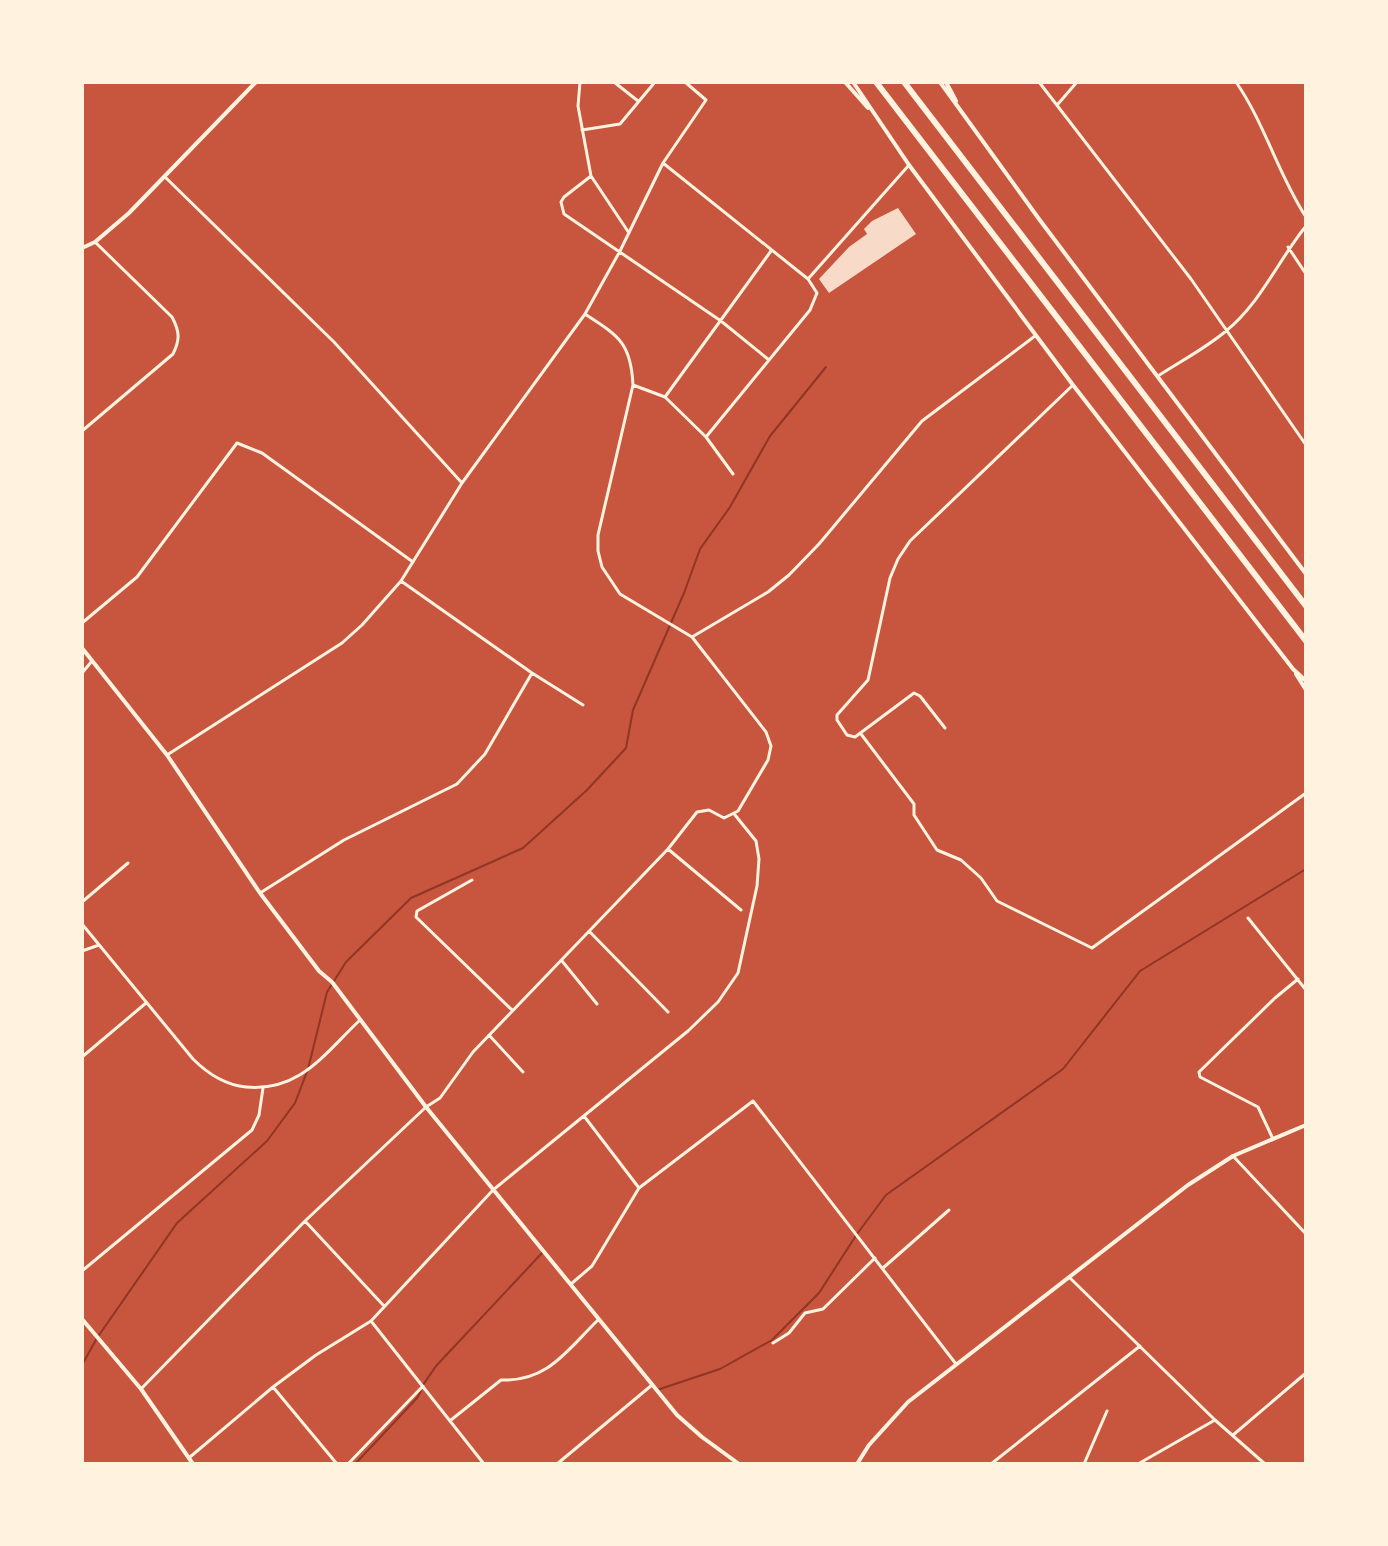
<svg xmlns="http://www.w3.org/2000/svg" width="1388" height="1546" font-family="Karla,sans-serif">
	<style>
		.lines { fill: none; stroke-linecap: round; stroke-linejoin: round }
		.stream { stroke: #8f3625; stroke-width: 2 }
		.building { fill: #f7dbc8 }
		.minor { stroke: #fff3e0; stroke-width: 3 }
		.tertiary { stroke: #fff3e0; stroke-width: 4 }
		.trunk { stroke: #fff3e0; stroke-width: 6 }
	</style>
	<rect width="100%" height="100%" fill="#c8553d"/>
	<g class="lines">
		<path class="stream" d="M82,1365L97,1338L177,1223L267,1141L295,1103L308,1069L327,992L346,962L411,898L523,848L587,790L626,748L633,710L684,593L700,549L730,507L770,436L826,367
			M423,1385L436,1366L542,1253
			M657,1390L720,1369L772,1340L819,1293L857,1234L886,1195L1063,1069L1140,971L1306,869
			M355,1464L417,1398L421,1391"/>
	</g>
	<path class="building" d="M898,208L916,234L829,293L819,279L849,247L867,234L864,229L872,221Z"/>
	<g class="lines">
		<path class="minor" d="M580,82L578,106L591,176L629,233
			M614,82L638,101
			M1039,82L1191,279L1306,445
			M1236,82C1265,124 1278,174 1306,217
			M1058,104L1077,82
			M582,130L620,124L655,82
			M663,163L808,279L817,293L810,310L706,437
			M591,176L564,197L561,202L564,214L721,321L769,360
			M165,177L334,342L462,483
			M1288,247L1306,274
			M808,279L909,165
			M1158,376C1181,361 1206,348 1226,331C1260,304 1279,259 1306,226
			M633,385L665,397L706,437L733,474
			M665,397L771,251
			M82,431L173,354C180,340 180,332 172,317L95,242
			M401,581L532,673L583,705
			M82,623L137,577L237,443L262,453L413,562
			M692,637L768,592L789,575L819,544L922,421L1035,336
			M82,673L92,661
			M945,728L920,696L914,693L855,737L847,735L837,720V715L868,680L890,578L898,559L910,541L1073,385
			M861,734L914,804V815L937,850L961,860L981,878L997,901L1092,948L1306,793
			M167,755L342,643L362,625L401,581L462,483L585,314L620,251L663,163L706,100L685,82
			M668,849L741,910
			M472,880L417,911L416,917L512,1010
			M260,893L344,840L457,784L485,754L532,673
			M82,902L128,863
			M1248,918L1306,990
			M82,924L193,1059C208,1074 225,1085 246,1087C300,1092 324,1054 359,1021
			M589,931L668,1012
			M82,951L99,945
			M562,961L597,1004
			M489,1035L523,1072
			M82,1057L146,1003
			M584,1116L639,1188
			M1273,1139L1258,1107L1200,1077L1199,1072L1275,998L1298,979
			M1233,1156L1306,1234
			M305,1221L384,1306
			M883,1268L949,1210
			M82,1271L252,1130L259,1115L263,1088
			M1070,1278L1215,1420L1265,1464
			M571,1284L592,1266L639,1188L753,1101L956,1364
			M371,1321L484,1464
			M773,1343L789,1333L805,1313L823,1309L875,1258
			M273,1387L337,1464
			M141,1389L305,1221L426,1107L440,1098L473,1052L668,849L697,812L709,810L724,818L738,811L768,760L771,746L766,732L692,637L620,594L602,567L598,551V535L633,385C631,343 619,336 585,314
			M451,1420L501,1380C548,1382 567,1350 598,1320
			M1233,1435L1306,1373
			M190,1457L273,1387L316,1355L371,1321L493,1190L688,1031L718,1002L738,973L757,886L759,859L756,841L735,815
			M348,1464L423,1386
			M557,1464L652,1385
			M991,1464L1140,1346
			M1084,1464L1107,1411
			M1138,1464L1215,1420"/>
		<path class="tertiary" d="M845,82L868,108
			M853,82L909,165L1073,385L1293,669L1306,681
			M940,82L1039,219L1306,574
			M946,82L956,101
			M82,248L95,242L129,213L256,82
			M82,648L167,755L260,893L319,971L332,982L426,1107L677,1415L702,1437L739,1464
			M1296,674L1306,690
			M82,1319L141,1389L193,1464
			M857,1464L869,1445L908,1402L1188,1185L1233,1156L1306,1125"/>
		<path class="trunk" d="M876,82L1306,641
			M904,82L1306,606"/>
	</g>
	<rect width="1388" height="1546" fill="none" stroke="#fff3e0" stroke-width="168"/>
</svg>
